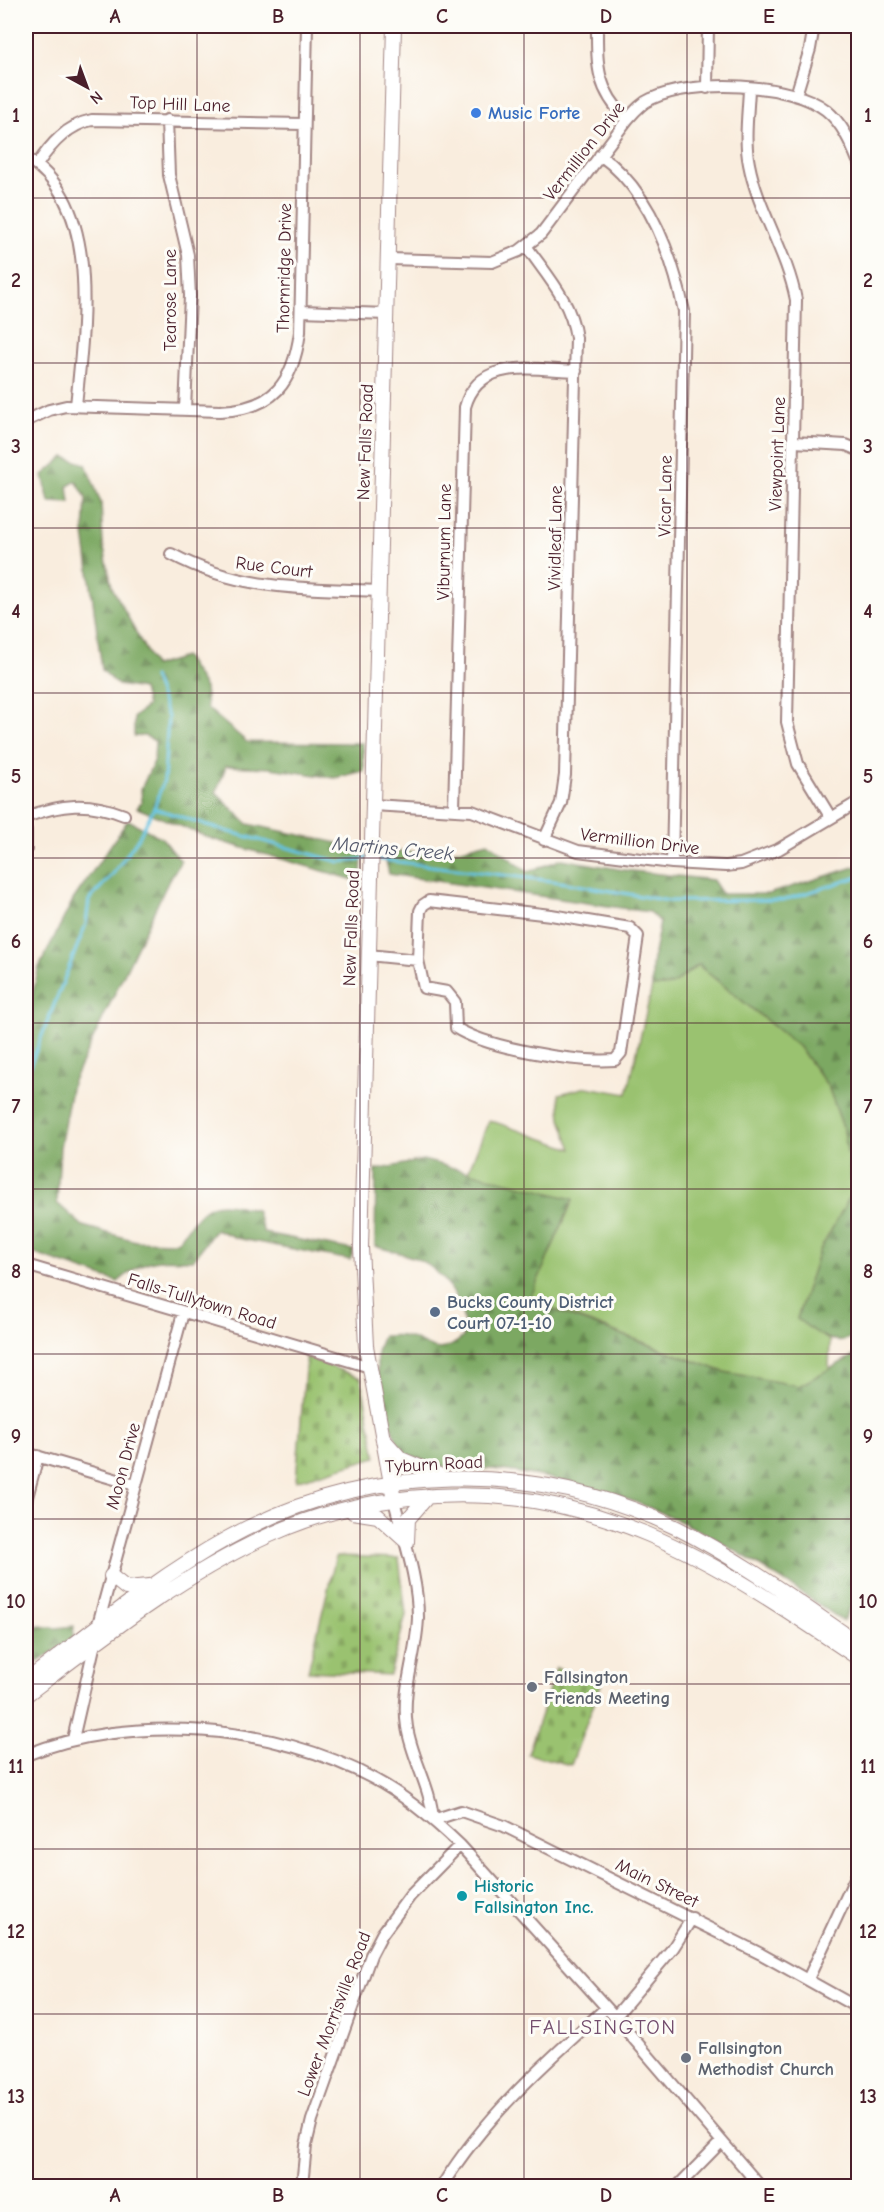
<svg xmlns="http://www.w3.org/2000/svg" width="884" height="2212" font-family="'Comic Neue',sans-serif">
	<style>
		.grass { fill: #9ac26f; stroke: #72704d; stroke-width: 1.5 }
		.forest { fill: url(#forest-firs); stroke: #626446; stroke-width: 1.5 }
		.cemetery { fill: url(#cemetery-stones); stroke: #72704d; stroke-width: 1.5 }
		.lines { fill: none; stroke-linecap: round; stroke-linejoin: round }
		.stream { stroke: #64c3e2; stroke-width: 3 }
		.minor-casing { stroke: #a28684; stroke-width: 14 }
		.major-casing { stroke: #a28684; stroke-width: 16 }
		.minor { stroke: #fff; stroke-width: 10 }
		.major { stroke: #fff; stroke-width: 14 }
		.grid { fill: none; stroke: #4a1f2b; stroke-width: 1.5; stroke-opacity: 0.55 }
		.shop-dot { fill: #3f7fe0; stroke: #fdfcf7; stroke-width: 2 }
		.service-dot { fill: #5c6f8a; stroke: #fdfcf7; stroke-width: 2 }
		.worship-dot { fill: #6b7280; stroke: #fdfcf7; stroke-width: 2 }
		.culture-dot { fill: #0f9aa8; stroke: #fdfcf7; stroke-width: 2 }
		.labels { text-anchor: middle; stroke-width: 6; stroke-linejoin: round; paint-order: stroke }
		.street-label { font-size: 18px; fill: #4a1f2b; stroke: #fdfcf7 }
		.shop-label { font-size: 18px; font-weight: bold; fill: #366cbe; stroke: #fdfcf7; text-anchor: start }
		.service-label { font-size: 18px; font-weight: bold; fill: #4e5e75; stroke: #fdfcf7; text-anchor: start }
		.worship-label { font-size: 18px; font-weight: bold; fill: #5b616d; stroke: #fdfcf7; text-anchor: start }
		.culture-label { font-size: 18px; font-weight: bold; fill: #0d838f; stroke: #fdfcf7; text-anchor: start }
		.water-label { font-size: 20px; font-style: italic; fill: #53586b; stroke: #fdfcf7 }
		.quarter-label { font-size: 21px; letter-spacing: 1.5px; fill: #744e6e; stroke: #fdfcf7 }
		.neatline { fill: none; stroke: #4a1f2b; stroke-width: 2 }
		.grid-label { font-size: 20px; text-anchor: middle; font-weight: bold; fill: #4a1f2b }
	</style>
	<defs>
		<pattern id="forest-firs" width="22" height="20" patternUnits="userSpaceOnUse" patternTransform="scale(1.5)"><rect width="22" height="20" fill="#7ba862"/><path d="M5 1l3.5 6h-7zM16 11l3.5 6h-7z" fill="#678851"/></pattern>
		<pattern id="cemetery-stones" width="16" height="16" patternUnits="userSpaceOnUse" patternTransform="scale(1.5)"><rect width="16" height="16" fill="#9ac26f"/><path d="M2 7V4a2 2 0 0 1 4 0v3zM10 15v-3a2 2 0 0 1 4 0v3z" fill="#86a660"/></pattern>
	</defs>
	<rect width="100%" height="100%" fill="#fdfcf7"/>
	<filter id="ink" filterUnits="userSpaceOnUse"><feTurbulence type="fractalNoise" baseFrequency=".0167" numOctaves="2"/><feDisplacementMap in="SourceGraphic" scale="12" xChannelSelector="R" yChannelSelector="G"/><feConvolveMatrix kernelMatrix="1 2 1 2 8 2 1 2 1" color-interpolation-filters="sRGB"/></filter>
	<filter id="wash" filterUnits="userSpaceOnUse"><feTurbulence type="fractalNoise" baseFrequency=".008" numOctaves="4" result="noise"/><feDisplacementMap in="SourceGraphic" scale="24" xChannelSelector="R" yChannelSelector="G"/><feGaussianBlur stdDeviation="1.35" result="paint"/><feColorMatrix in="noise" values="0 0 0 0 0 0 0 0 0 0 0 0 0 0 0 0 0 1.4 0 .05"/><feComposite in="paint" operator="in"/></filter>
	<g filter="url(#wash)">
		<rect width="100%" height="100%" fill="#f9edde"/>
		<path class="grass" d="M698,965L798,1046L828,1086L844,1130L853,1191L818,1254L797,1319L830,1341L829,1370L799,1386L724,1372L529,1300L573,1200L468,1172L489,1120L572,1149L561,1119L559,1094L587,1087L627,1094L652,987L672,985Z"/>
		<path class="forest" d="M64,457L86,464L101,503L103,544L112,587L154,666L185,657L205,688L207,708L247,742L363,743L364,771L335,778L270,768L226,766L216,793L248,824L362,848L361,882L212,839L137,808L142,802L141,789L154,761L155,741L145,736H134V717L147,706L143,689L118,685L102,670L84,533L86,497L76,481L68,486L70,503L49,502L43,475Z
			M128,820L162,838L181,861L169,880L72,1083L60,1147L57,1203L83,1226L136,1241L177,1242C207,1204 206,1197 256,1210L264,1233L354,1250L350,1260L236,1238L216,1229L193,1260C156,1259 146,1257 118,1282L26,1251V1020L39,967L73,900Z
			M488,842L528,872L562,859L624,870L713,880L722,894H768L858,866V1334C834,1350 817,1333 797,1319L818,1254L853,1191L844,1130L828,1086L798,1046L698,965L672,985L652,987V964L660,922L649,912L389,874L384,852H450Z
			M423,1160L573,1199L529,1301L724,1372L799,1386L858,1353V1594L843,1621C766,1568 687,1514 595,1489C562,1480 527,1473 493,1469C479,1468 465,1469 452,1468C435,1466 419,1459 404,1453C389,1430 375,1381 377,1354C377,1348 381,1341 383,1336C389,1336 396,1335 402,1336C428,1340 435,1362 463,1337C468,1309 450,1281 428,1265C415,1255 391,1252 375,1246L376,1170Z
			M26,1624L56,1628L74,1626L73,1638L26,1670Z"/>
		<path class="cemetery" d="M306,1357L361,1378L376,1457L296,1481Z
			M336,1556L399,1558L406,1615L390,1675L308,1671Z
			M556,1668L602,1682L571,1765L528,1754Z"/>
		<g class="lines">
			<path class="stream" d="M153,677L168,717L164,780L154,808
				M375,859L560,882L669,901L784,900L858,877
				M26,1076L86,924L89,900L113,874L139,837L154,808L219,829L340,862L368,858"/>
		</g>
	</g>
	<g filter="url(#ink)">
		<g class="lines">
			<g class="minor-casing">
				<path id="minor" d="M597,26C597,67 596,88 627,120
					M707,88L708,26
					M749,89C748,113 744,140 749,164C758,211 787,252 796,300L787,722L798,764L831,818
					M796,95L810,49L814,26
					M167,120L169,175L188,255L190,296L185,409
					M600,155C649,190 672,254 684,311L672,863
					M26,158C103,203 83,331 76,406
					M37,165C50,145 67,125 92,120L304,124
					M527,247C548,277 571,301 576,338L565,775L561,803L544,840
					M389,259L492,262L519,251L541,234L627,120C634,112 641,103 651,99C692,79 791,82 826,110C842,123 851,143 858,161
					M301,311L387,314
					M26,421L49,410L66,406L220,411C274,409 293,383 300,332L307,26
					M794,442L846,445L858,450
					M171,554C240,591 302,588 379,591
					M373,805L472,811L578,851L672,863L726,866L741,864L779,849L858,802
					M454,808L465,407C479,356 534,370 576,371
					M26,817C61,804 88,801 124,815
					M26,830V850
					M429,901L551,915L630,928L638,936L621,1053L615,1060C577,1063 487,1048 456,1028L455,1002L447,992L424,988L418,960L420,911L423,905Z
					M368,955L418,960
					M26,1265L370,1367
					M26,1453L135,1485
					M394,1500C403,1538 418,1577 418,1617C417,1655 401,1689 407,1727C412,1759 431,1787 433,1820
					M26,1501L38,1456
					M97,1628L183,1313
					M73,1739L95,1643
					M26,1755C130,1713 275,1724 374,1779C406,1796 434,1820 460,1845L615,2017L760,2186
					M433,1820L461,1811L504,1826L761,1954L858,2008
					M808,1979L858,1872
					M615,2017L673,1948L692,1918
					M302,2186L306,2145L312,2120L371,1955L382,1934L410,1896L460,1845
					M442,2186C485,2116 545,2063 606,2008
					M678,2186L721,2142"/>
			</g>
			<g class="major-casing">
				<path id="major" d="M394,26L361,1247L366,1346L394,1500
					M383,1439L401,1459L439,1475
					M353,1512L378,1516L407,1542
					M407,1542L408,1519L428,1496
					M111,1576L126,1588L149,1586
					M26,1681C91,1632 155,1578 228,1538C366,1462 535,1459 677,1528C741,1560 799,1603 858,1643
					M26,1695C103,1637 181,1575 270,1535C314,1515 362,1503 409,1498C591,1479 715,1561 858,1658"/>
			</g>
			<use href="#minor" class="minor"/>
			<use href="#major" class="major"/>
		</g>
	</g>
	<path class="grid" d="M197,26V2186M360,26V2186M524,26V2186M687,26V2186M26,198H858M26,363H858M26,528H858M26,693H858M26,858H858M26,1023H858M26,1189H858M26,1354H858M26,1519H858M26,1684H858M26,1849H858M26,2014H858"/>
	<circle class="shop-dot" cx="476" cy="113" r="6"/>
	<circle class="service-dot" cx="435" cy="1312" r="6"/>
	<g class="worship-dot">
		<circle cx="532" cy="1687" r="6"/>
		<circle cx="686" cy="2058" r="6"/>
	</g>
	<circle class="culture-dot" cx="462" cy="1896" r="6"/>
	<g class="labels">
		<g class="street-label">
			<text transform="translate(180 104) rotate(2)" y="6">Top Hill Lane</text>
			<text transform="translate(584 151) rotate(-52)" y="6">Vermillion Drive</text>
			<text transform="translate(284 268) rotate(-89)" y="6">Thornridge Drive</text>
			<text transform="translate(170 300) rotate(-90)" y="6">Tearose Lane</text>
			<text transform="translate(365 442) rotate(-88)" y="6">New Falls Road</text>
			<text transform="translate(777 454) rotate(-88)" y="6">Viewpoint Lane</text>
			<text transform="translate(665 496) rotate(-89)" y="6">Vicar Lane</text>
			<text transform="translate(555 538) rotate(-89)" y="6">Vividleaf Lane</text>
			<text transform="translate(444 542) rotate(-89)" y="6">Viburnum Lane</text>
			<text transform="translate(274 567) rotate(7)" y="6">Rue Court</text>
			<text transform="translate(640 841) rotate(7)" y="6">Vermillion Drive</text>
			<text transform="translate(351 928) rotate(-88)" y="6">New Falls Road</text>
			<text transform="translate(202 1301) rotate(17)" y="6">Falls-Tullytown Road</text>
			<text transform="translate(434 1464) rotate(-3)" y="6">Tyburn Road</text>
			<text transform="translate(123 1466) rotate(-75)" y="6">Moon Drive</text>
			<text transform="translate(657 1883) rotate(26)" y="6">Main Street</text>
			<text transform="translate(334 2014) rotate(-69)" y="6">Lower Morrisville Road</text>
		</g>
		<g class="shop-label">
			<text x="488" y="119">Music Forte</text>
		</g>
		<g class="service-label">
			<text x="447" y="1308">Bucks County District<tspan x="447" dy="21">Court 07-1-10</tspan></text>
		</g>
		<g class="worship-label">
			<text x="544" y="1683">Fallsington<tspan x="544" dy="21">Friends Meeting</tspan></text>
			<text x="698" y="2054">Fallsington<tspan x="698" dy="21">Methodist Church</tspan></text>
		</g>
		<g class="culture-label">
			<text x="474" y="1892">Historic<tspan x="474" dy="21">Fallsington Inc.</tspan></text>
		</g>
		<g class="water-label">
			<text transform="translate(393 848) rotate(5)" y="7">Martins Creek</text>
		</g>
		<g class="quarter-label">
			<text x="603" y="2034">FALLSINGTON</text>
		</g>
	</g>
	<rect width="884" height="2212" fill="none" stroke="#fdfcf7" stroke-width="66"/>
	<g transform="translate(87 87) rotate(139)" stroke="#fdfcf7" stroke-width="4.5" paint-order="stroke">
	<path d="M0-4.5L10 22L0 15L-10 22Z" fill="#4a1f2b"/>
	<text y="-9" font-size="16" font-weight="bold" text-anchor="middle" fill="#4a1f2b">N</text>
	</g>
	<rect x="33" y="33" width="818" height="2146" class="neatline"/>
	<g class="grid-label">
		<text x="115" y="23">A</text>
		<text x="278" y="23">B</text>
		<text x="442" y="23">C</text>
		<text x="606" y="23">D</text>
		<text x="769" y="23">E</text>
		<text x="16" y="122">1</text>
		<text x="868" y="122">1</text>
		<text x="16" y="287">2</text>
		<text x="868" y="287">2</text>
		<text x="16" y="453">3</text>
		<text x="868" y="453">3</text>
		<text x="16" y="618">4</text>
		<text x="868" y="618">4</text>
		<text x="16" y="783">5</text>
		<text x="868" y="783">5</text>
		<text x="16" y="948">6</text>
		<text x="868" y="948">6</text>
		<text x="16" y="1113">7</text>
		<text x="868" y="1113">7</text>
		<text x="16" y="1278">8</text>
		<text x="868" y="1278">8</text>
		<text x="16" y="1443">9</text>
		<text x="868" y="1443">9</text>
		<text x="16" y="1608">10</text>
		<text x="868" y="1608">10</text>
		<text x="16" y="1773">11</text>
		<text x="868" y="1773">11</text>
		<text x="16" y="1938">12</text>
		<text x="868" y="1938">12</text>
		<text x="16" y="2103">13</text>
		<text x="868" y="2103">13</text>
		<text x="115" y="2202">A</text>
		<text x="278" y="2202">B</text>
		<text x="442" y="2202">C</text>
		<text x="606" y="2202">D</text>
		<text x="769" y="2202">E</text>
	</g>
</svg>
